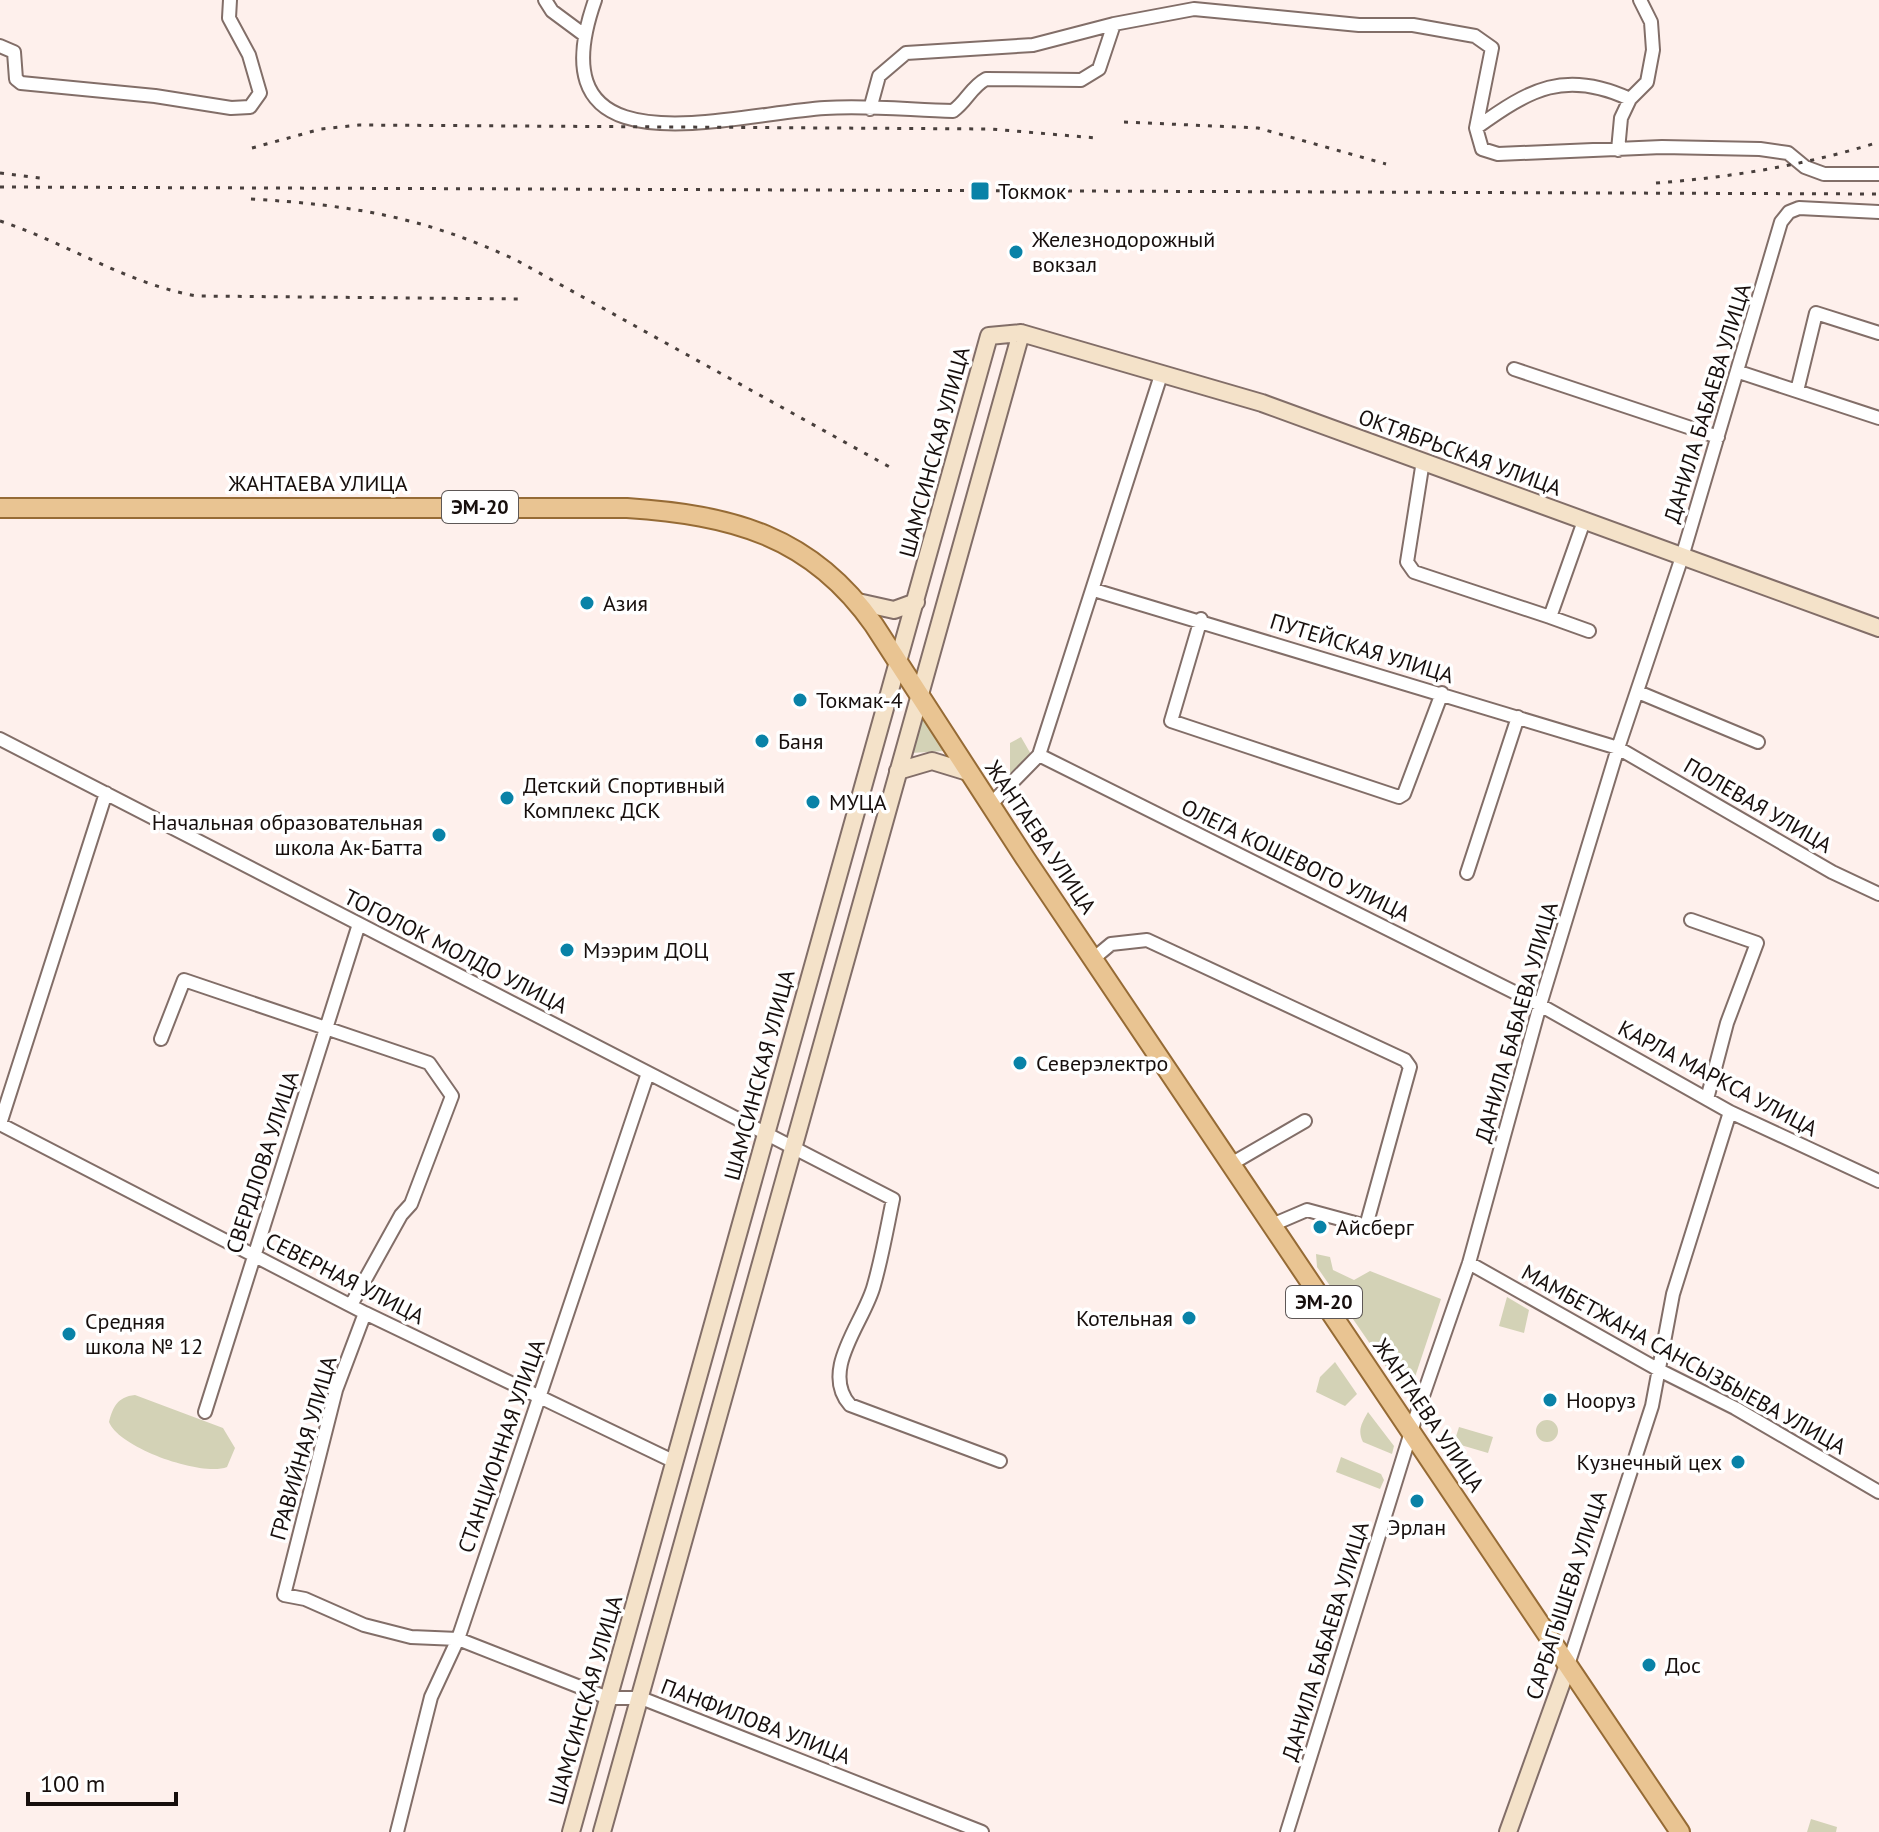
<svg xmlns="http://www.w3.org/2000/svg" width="1879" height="1832" font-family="'PT Sans',sans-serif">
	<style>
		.green { fill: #d3d2b6 }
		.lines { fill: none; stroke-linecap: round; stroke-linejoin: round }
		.street-casing { stroke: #826e68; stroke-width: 16 }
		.secondary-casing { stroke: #826e68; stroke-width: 20 }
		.primary-casing { stroke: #966b35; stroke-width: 22 }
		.street { stroke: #fff; stroke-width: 12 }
		.secondary { stroke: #f4e2c9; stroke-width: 16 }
		.primary { stroke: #e9c492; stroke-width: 18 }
		.rail { stroke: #483f3c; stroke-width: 3; stroke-dasharray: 4 8; stroke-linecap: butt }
		.poi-dot { fill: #0982a7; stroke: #fff; stroke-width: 3 }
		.labels { text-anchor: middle; stroke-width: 7; stroke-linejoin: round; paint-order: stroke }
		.shield { fill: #fff; stroke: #5d5756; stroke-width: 2 }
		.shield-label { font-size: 20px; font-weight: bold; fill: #170f0d }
		.poi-label { font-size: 22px; fill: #170f0d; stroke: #fff; text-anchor: start }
		.street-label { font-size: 22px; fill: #170f0d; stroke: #fff }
	</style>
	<rect width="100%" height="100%" fill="#fef0ec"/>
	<path class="green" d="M919,712L945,751L911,753Z
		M1021,737L1032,756L1010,774V743Z
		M1316,1254L1330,1257L1333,1270L1354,1280L1370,1271L1441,1299L1410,1392L1402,1390L1317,1267Z
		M1507,1297L1529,1310L1524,1333L1499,1326Z
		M1335,1362L1357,1394L1345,1406L1316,1392L1320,1377Z
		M135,1395L223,1428L235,1448L227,1467C202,1477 119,1448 109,1422C113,1407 117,1397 135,1395Z
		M1368,1412L1394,1446L1392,1454L1363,1442C1357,1430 1362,1423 1368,1412Z
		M1536 1431a11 11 0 1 1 22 0a11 11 0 1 1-22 0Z
		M1459,1427L1493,1437L1488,1453L1454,1443Z
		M1341,1457L1381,1474L1384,1480L1380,1489L1336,1472Z
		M1811,1819L1837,1827L1836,1832H1807Z"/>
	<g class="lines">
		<g class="street-casing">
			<path id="street" d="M545,0L552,11L583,34
				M595,0C533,176 729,114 825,108C867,105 911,110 953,111C967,101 971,87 986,79L1081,80L1099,69L1114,24L1194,9L1359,25H1413L1475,36L1492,48L1476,128L1482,149L1498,154L1662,147L1760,149L1788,153L1805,167L1824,174H1879
				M0,46L14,52L16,79L21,83L155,96L231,108L250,107L260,93L249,55L229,18L230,0
				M870,109L879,76L906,53L1033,45L1114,24
				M1476,128C1530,89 1565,69 1630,99
				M1618,150L1621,118L1630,99L1647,82L1653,50L1651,22L1640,0
				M1514,369L1718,437
				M1739,372L1879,418
				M1797,391L1816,313L1879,333
				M1423,461L1407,562L1414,572L1550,617L1584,521
				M1094,590L1618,748L1832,872L1879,894
				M1550,617L1589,631
				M1201,619L1171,721L1399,797L1404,794L1442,693
				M1638,692L1758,742
				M0,739L893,1199C887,1228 882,1257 874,1285C865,1321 819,1370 850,1405L1000,1461
				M1039,755L1540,1005L1730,1112L1879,1181
				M990,805L1039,755L1161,375
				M1467,873L1518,717
				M1691,920L1757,943L1727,1023L1707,1099
				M1093,959L1111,944L1147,940L1405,1060L1410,1067L1366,1226L1307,1210L1272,1225
				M161,1039L184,980L429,1063L452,1096L411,1204L401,1215L351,1305
				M0,1124L365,1313L675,1462
				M0,1124L106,793
				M1231,1164L1305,1121
				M1469,1263L1659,1370L1735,1408L1879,1492
				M365,1313L336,1390L284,1595L305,1599L364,1625L411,1637L458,1639L608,1698H641L982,1832
				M205,1412L359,924
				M1568,1665L1652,1406L1673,1294L1730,1112
				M397,1832L431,1697L458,1639L648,1073
				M1287,1832L1416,1416L1469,1263L1540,1005L1618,748L1682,557L1781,222L1789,212L1799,208L1879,212"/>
		</g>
		<g class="secondary-casing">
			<path id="secondary" d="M858,602L894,610L916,602
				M898,771L932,761L968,772
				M571,1832L989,336L1021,333L1262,403L1879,628
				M602,1832L1021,333
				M1508,1832L1568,1665"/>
		</g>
		<g class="primary-casing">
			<path id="primary" d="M0,508H627C731,515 811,535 874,625L1025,858L1680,1832"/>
		</g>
		<use href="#street" class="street"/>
		<use href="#secondary" class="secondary"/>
		<use href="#primary" class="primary"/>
		<path class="rail" d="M1124,122L1258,128L1386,164
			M252,148L321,129L359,125L990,129L1097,138
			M0,173L40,178
			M1656,183C1733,177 1806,165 1879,142
			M0,187L1879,194
			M251,199C352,205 424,217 516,260L895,470
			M0,221C67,243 127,284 197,296L524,299"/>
	</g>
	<g class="poi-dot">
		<rect x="970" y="181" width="20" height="20" rx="4"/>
		<circle cx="1016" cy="252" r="8"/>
		<circle cx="587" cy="603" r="8"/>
		<circle cx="800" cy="700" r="8"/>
		<circle cx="762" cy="741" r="8"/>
		<circle cx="507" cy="798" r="8"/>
		<circle cx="813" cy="802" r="8"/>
		<circle cx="439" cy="835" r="8"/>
		<circle cx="567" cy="950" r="8"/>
		<circle cx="1020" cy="1063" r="8"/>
		<circle cx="1320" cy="1227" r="8"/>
		<circle cx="1189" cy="1318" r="8"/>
		<circle cx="69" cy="1334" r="8"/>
		<circle cx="1550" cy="1400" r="8"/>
		<circle cx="1738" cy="1462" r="8"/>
		<circle cx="1417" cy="1501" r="8"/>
		<circle cx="1649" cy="1665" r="8"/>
	</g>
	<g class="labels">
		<g class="shield">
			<rect x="442" y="491" width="76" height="32" rx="6"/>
			<rect x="1286" y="1286" width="76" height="32" rx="6"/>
		</g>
		<g class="shield-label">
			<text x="480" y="514">ЭМ-20</text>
			<text x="1324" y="1309">ЭМ-20</text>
		</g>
		<g class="poi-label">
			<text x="998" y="199">Токмок</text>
			<text x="1032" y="247">Железнодорожный<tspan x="1032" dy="25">вокзал</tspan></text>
			<text x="603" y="611">Азия</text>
			<text x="816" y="708">Токмак-4</text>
			<text x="778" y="749">Баня</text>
			<text x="523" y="793">Детский Спортивный<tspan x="523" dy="25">Комплекс ДСК</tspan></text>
			<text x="829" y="810">МУЦА</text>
			<text x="423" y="830" text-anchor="end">Начальная образовательная<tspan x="423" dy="25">школа Ак-Батта</tspan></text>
			<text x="583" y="958">Мээрим ДОЦ</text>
			<text x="1036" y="1071">Северэлектро</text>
			<text x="1336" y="1235">Айсберг</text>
			<text x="1173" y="1326" text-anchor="end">Котельная</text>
			<text x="85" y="1329">Средняя<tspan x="85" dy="25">школа № 12</tspan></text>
			<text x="1566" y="1408">Нооруз</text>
			<text x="1722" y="1470" text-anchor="end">Кузнечный цех</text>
			<text x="1417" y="1535" text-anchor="middle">Эрлан</text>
			<text x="1665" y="1673">Дос</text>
		</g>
		<g class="street-label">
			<text transform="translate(1707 403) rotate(-73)" y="8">ДАНИЛА БАБАЕВА УЛИЦА</text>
			<text transform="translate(934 452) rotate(-75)" y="8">ШАМСИНСКАЯ УЛИЦА</text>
			<text transform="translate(1460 452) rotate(20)" y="8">ОКТЯБРЬСКАЯ УЛИЦА</text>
			<text x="318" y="491">ЖАНТАЕВА УЛИЦА</text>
			<text transform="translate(1362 648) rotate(17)" y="8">ПУТЕЙСКАЯ УЛИЦА</text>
			<text transform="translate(1758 805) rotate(30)" y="8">ПОЛЕВАЯ УЛИЦА</text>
			<text transform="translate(1041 837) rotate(56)" y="8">ЖАНТАЕВА УЛИЦА</text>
			<text transform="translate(1296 860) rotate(26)" y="8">ОЛЕГА КОШЕВОГО УЛИЦА</text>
			<text transform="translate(456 951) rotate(27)" y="8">ТОГОЛОК МОЛДО УЛИЦА</text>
			<text transform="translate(1516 1022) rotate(-74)" y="8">ДАНИЛА БАБАЕВА УЛИЦА</text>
			<text transform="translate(759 1075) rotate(-75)" y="8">ШАМСИНСКАЯ УЛИЦА</text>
			<text transform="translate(1718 1078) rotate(28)" y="8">КАРЛА МАРКСА УЛИЦА</text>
			<text transform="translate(262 1162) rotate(-72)" y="8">СВЕРДЛОВА УЛИЦА</text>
			<text transform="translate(345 1278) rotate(27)" y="8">СЕВЕРНАЯ УЛИЦА</text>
			<text transform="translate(1684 1359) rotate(29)" y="8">МАМБЕТЖАНА САНСЫЗБЫЕВА УЛИЦА</text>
			<text transform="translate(1429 1415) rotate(56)" y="8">ЖАНТАЕВА УЛИЦА</text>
			<text transform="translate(501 1446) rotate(-71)" y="8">СТАНЦИОННАЯ УЛИЦА</text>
			<text transform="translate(303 1448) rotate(-74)" y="8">ГРАВИЙНАЯ УЛИЦА</text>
			<text transform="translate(1566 1595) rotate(-72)" y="8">САРБАГЫШЕВА УЛИЦА</text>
			<text transform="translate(1325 1641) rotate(-73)" y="8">ДАНИЛА БАБАЕВА УЛИЦА</text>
			<text transform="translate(585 1700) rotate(-74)" y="8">ШАМСИНСКАЯ УЛИЦА</text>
			<text transform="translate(756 1721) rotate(21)" y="8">ПАНФИЛОВА УЛИЦА</text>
		</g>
	</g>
	<path d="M28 1792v12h148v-12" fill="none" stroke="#170f0d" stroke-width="4"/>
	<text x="40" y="1792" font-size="24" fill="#170f0d" stroke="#ffffff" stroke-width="6" paint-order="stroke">100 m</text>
</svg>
